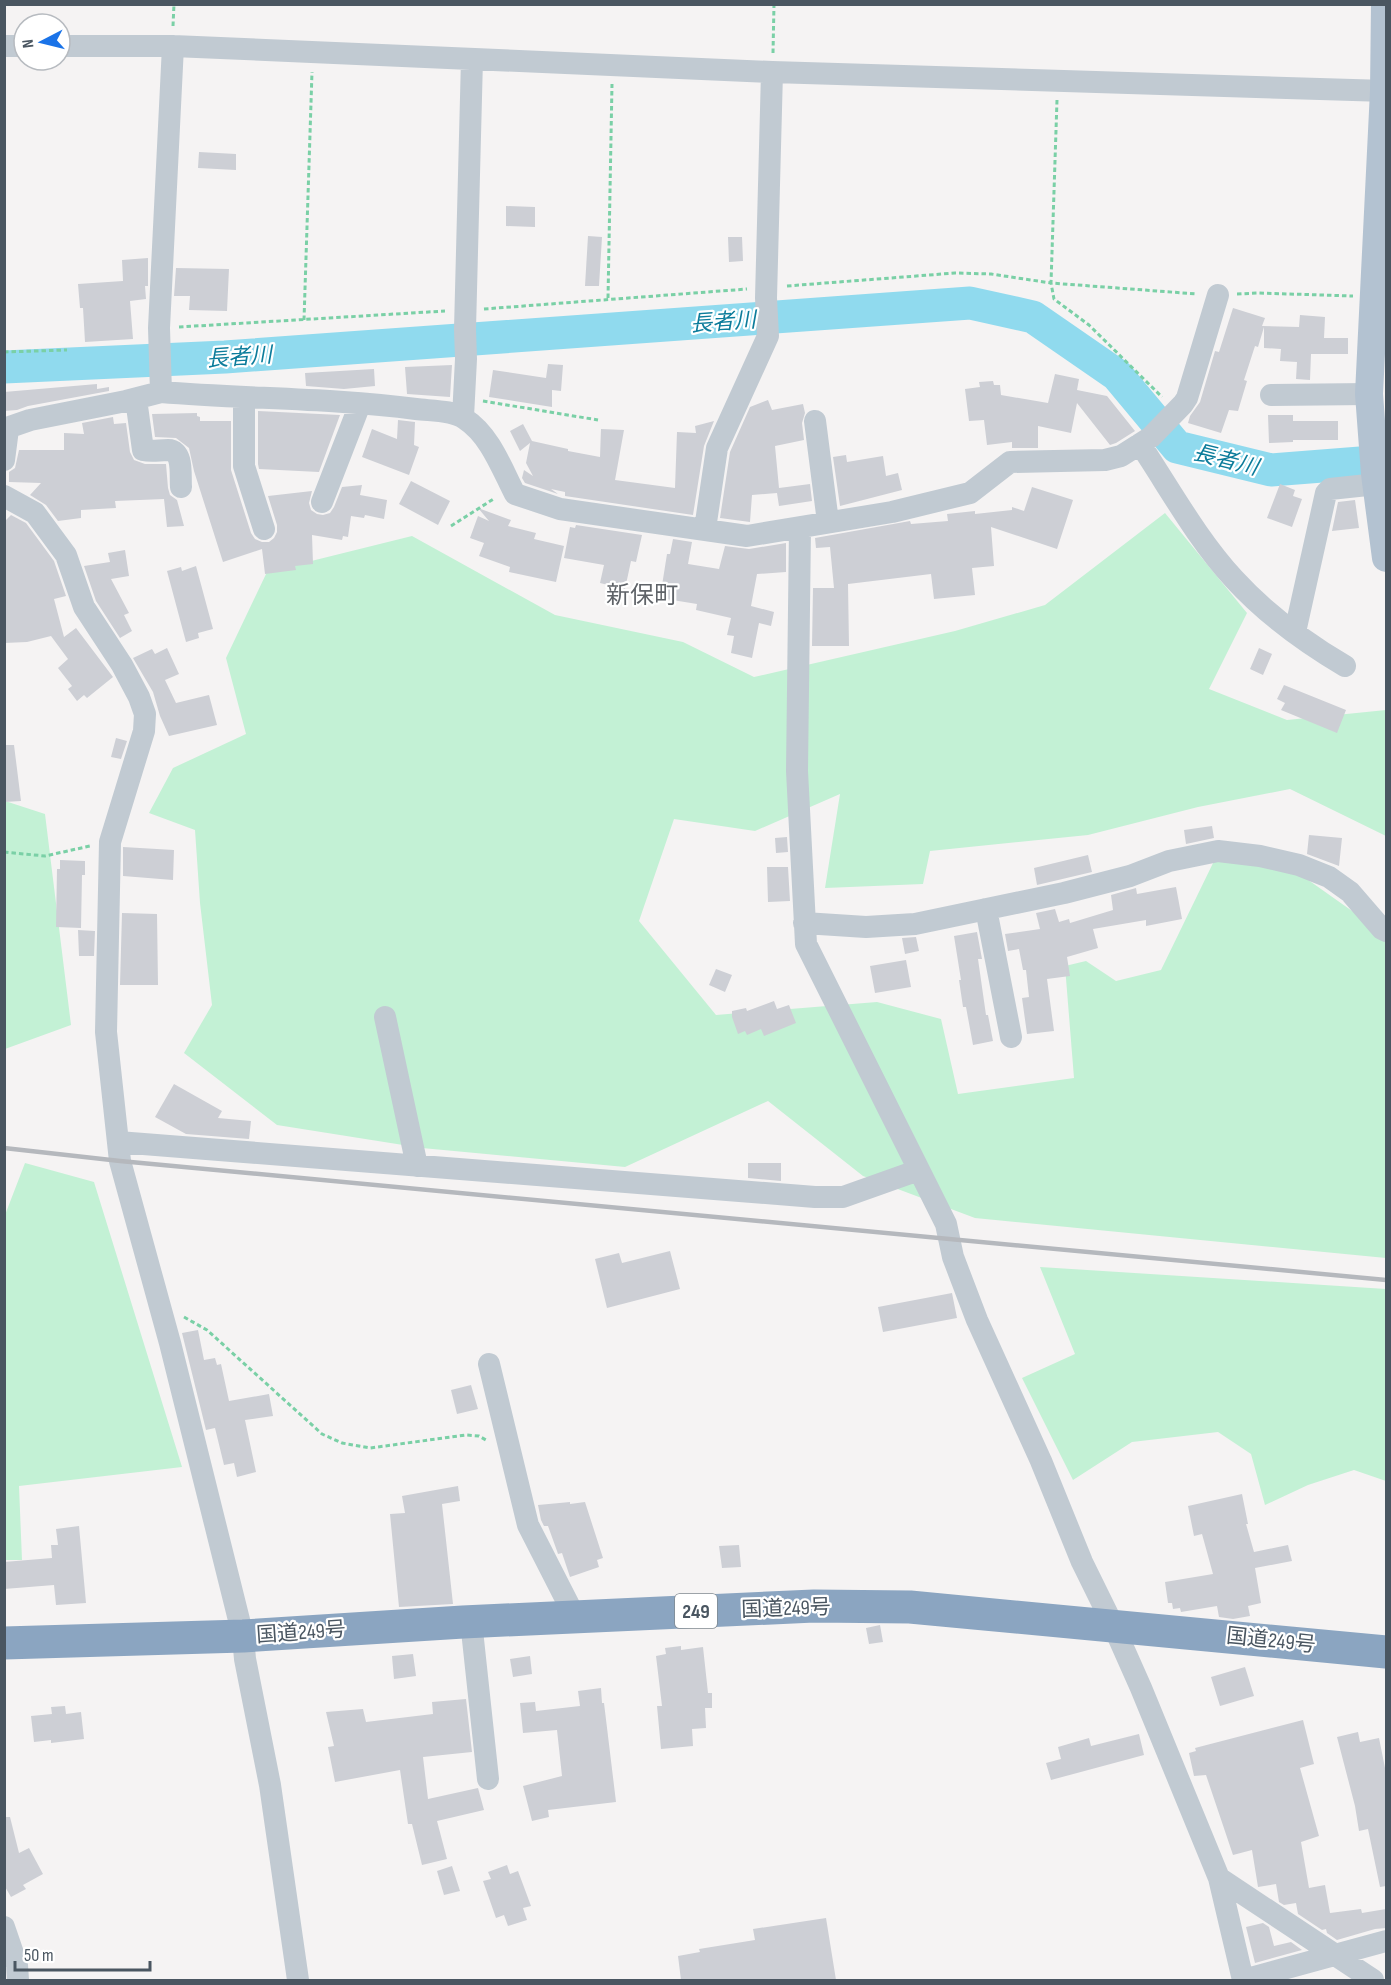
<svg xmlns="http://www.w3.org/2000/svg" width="1391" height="1985" font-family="'Sofia Sans Condensed','Noto Sans JP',sans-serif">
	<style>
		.green { fill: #c3f1d5 }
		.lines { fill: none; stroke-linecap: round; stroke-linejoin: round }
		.river { stroke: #90daee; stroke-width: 33 }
		.building { fill: #cdcfd5 }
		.path { stroke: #7ad0a6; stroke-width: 3; stroke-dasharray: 4.5 3; stroke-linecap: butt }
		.minor { stroke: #c1cad2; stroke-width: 22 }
		.major { stroke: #b3c2d1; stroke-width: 28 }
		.highway { stroke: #8ba5c1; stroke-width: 33 }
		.rail { stroke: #b5b8bd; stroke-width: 4.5 }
		.labels { text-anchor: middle; stroke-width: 4.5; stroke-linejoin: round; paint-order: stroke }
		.shield { fill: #fff; stroke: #808990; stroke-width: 1.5 }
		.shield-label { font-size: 20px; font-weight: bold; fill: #4a5661 }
		.street-label { font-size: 21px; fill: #4a5661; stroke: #fff }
		.water-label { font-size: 22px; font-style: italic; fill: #0c7c9b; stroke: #fff }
		.quarter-label { font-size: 24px; fill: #5f6368; stroke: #fff }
	</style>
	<rect width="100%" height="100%" fill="#f5f3f3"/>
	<path class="green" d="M1165,513L1247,613L1209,689L1287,720L1386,710V836L1290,789L1198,807L1088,835L930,851L923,884L825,888L840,794L755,831L674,819L639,921L716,1015L877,1002L941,1019L958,1094L1074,1078L1065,966L1086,961L1116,981L1161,970L1215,859L1280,860L1386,935V1258L975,1218L863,1176L768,1101L625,1167L422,1148L277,1125L184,1053L212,1005L200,903L195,830L149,813L173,768L246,734L226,658L267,572L412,536L555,615L683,642L754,677L955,631L1045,605Z
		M5,801L45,814L71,1025L5,1049Z
		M25,1163L94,1182L182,1467L19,1486L22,1560H5V1215Z
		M1040,1267L1386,1289V1481L1354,1470L1308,1485L1265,1505L1251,1454L1218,1432L1132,1442L1073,1480L1022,1378L1075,1354Z"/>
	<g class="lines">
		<path class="river" d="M4,367L225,357L970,303L1033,317L1117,375L1177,447L1271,470L1386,461"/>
	</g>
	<path class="building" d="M199,152L236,154V170L198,168Z
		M506,206L535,207V227L506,226Z
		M588,236L602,237L599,286H585Z
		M728,237H742L743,261L729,262Z
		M148,258V286H145L146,299L130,301L133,339L85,342L83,308H80L78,284L123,281L122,260Z
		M176,268L229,269L227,311L189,310L190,296H174Z
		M1233,308L1265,318L1262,326L1299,327L1300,315L1325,317L1324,338H1348V354H1311L1310,380L1296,379L1297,362L1280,361L1281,349L1264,348V327L1258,347L1255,346L1244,380L1247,381L1238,411L1229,410L1221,433L1188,423L1190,416L1200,402L1215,351L1219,352Z
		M548,364L563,365L561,391L552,390V407L489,397L493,370L546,378Z
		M452,365L450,397L407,394L405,367Z
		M374,369L375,386L344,389L306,386L305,373Z
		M1055,374L1079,379L1077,390L1107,396L1135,431L1116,443L1110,445L1077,403L1071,433L1038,426V448H1012V442L987,445L984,420L969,421L965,389L980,387L979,382L993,381L994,385H1000L1001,395L1048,403Z
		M97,384V389L109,387V391L28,406L17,410L4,411V392Z
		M768,400L772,410L803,404L805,413L802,423L804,440L775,446L779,488L810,484L812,501L779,506L777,493L752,495L750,522L720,518L730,452L750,407Z
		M258,411L340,415L319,472L259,469L258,464Z
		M197,413V416L200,417V421H231V470L251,533L255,539L262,542H269L274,538L277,532V525L268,496L312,491L309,503L311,510L317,514L323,515L330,513L334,507L342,487L362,485L360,495L387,500L384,519L365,515L364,518L351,516L348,537L343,536L342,540L312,535L313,564L295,566L296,570L265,574L262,549L223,562L194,471L189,448L176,438L155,437L152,414Z
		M1268,415H1293V421H1338V440H1293V442L1269,443Z
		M113,417L114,424L126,423L130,452L134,460L145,464H166L168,488L170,495L177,500L184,526L167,527L164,499L115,501L116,508L81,510V518L58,521L46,505L30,495L41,483L9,482V472L15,468L19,450H64V433L84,434L82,423Z
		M398,420L415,422L414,445L419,447L409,475L362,457L372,429L397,439Z
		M714,421L704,446L693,515L565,496V492L551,489L558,494L525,483L522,478L524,470L533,476L526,463L530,443L520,451L510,431L523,424L532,441L568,449V451L600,457L601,429L624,430L615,480L675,488L677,432L696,433L695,426Z
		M846,455L847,462L883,456L886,476L898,473L902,490L840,506L833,457Z
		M411,481L450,501L438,525L399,504Z
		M1280,484L1295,490L1293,496L1302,499L1292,527L1267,518Z
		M1032,487L1073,500L1057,549L991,527L994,566L972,568L975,595L934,599L931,574L848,584L849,646H812L813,588H834L830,547L816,548L815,538L910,521L911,524L948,521L947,514L975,511V514L1012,510V507L1024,511Z
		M1355,500L1359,528L1332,531L1338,502Z
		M478,508L511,520L508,526L536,533L534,539L564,546L556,582L509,572L510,567L479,556L484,543L470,538L478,516L489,521Z
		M11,515L26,523L54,561L66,596L54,599L64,637L76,628L113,677L87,698L84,695L77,701L68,689L72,686L58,668L68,659L51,636L27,642L4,643V522Z
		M576,525L642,535L636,562L631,561L625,589L600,583L604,565L564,558L570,527L575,528Z
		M673,539L692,542L688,564L719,569L725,546L749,549L786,543V572L757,574L751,606L774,612L771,626L759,623L752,658L731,653L734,636L727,635L731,618L696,610L697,604L660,598L667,554H670Z
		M125,550L129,576L111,579L129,613L124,615L132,631L120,638L96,601L84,566L110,562L108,553Z
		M196,566L213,629L198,633L199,638L186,642L167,571L181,567L182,571Z
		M167,648L179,674L165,680L176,703L209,695L217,725L169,736L160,716L153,692L133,658L152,649L155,654Z
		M1259,648L1272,654L1263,675L1250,669Z
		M1284,685L1346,710L1337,733L1281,710L1285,703L1277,699Z
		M116,738L127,741L121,759L111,757Z
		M4,745H14L21,801L4,802Z
		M1212,826L1214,838L1186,844L1184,830Z
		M1309,835L1342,838L1339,866L1307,854Z
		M787,837L788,852L776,853L775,838Z
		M123,847L174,850L173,880L123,876Z
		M1088,855L1092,872L1037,885L1034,868Z
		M60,860L85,861V875H82L81,928L56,927L57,869H60Z
		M767,867H788L790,901L768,902Z
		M1176,887L1182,919L1146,926V920L1093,929L1098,948L1067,957L1070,976L1047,979L1054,1031L1027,1034L1022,998L1029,997L1026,970H1023L1019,949L1008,951L1005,934L1040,929L1036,913L1055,909L1059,922L1069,919L1070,923L1113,910L1111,895L1136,888L1137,894Z
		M122,913L157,914L158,985H120Z
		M78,930L95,931L94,956H79Z
		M977,932L982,959H978L986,1015H988L993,1041L973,1045L966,1007H963L959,980H961L954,936Z
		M916,937L919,951L905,954L902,938Z
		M906,960L911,987L875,993L870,966Z
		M716,969L732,975L725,992L709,985Z
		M774,1001L777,1009L789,1005L796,1023L764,1036L761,1029L747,1035L745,1031L738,1034L732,1017V1011L746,1008L747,1011Z
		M174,1084L222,1111L218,1118L251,1121L249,1139L186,1134L155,1117Z
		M748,1163H781V1181L748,1178Z
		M670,1251L680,1289L607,1308L595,1259L619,1253L622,1263Z
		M952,1293L957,1318L883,1332L878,1307Z
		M198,1330L204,1360L215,1358L217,1365L221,1364L229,1401L269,1394L273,1416L245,1420L256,1472L237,1477L234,1463L224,1465L215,1428L206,1430L182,1333Z
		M471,1385L478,1409L457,1414L451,1390Z
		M458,1486L460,1501L442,1504L453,1604L399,1607L390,1514L405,1513L402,1496Z
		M1242,1494L1248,1524H1246L1254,1552L1288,1545L1292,1561L1255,1568L1261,1603L1248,1606L1250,1616L1233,1619L1219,1617L1217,1606L1181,1612L1180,1608L1173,1609L1172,1603H1168L1165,1582L1213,1574L1202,1534L1194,1536L1188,1506Z
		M570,1502V1504L585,1502L603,1558L597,1560L599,1567L570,1577L562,1553L558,1554L557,1551L548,1526H544L541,1520L538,1505Z
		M79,1526L86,1603L56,1605L54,1585L4,1589V1562L52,1558L51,1545H58L56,1529Z
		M739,1545L741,1567L722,1568L719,1546Z
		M880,1625L883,1642L869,1644L866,1628Z
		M681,1646V1650L703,1647L708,1693H712V1708H705L706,1728L692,1729L693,1746L661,1749L657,1706H662L656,1656L666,1654L665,1648Z
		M413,1654L416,1676L394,1679L392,1656Z
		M530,1656L532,1674L513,1677L510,1659Z
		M1245,1667L1254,1696L1220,1706L1211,1677Z
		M601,1688L602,1703H604L616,1802L548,1810L549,1817L532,1821L523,1786L562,1776L557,1730L523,1733L520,1703L535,1702L536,1711L580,1706L578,1691Z
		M466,1699L472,1752L423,1757L428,1799L478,1788L484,1810L437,1821L447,1859L422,1865L412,1824H408L400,1770L335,1782L328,1747L334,1746L326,1712L363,1709L366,1722L433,1714L432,1702Z
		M65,1706L66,1714L81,1712L84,1739L51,1743V1740L34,1742L31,1716L52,1714L51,1707Z
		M1303,1720L1314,1764L1300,1768L1319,1836L1301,1842L1309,1888L1325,1885L1330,1913L1361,1909L1362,1913L1386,1909V1928L1375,1929L1337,1940L1327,1933L1326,1929L1322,1930L1298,1914L1296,1903L1284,1905L1279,1902L1276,1884L1258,1887L1252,1850L1233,1855L1206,1775L1194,1776L1189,1753L1196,1751L1195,1748Z
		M1358,1732L1360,1742L1379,1738L1386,1773V1886L1380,1887L1368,1829L1359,1831L1355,1806L1337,1737Z
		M1139,1734L1144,1755L1051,1780L1046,1763L1061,1759L1058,1747L1089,1738L1091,1746Z
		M4,1817H10L19,1853L29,1848L43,1874L23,1885L26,1889L11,1897L4,1885Z
		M507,1865L510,1874L518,1871L531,1906L523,1908L527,1920L508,1926L504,1915L496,1918L483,1881L491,1879L488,1872Z
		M452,1866L460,1891L444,1895L437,1871Z
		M826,1918L836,1980H681L678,1956L700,1952L699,1949L755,1940L753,1929Z
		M1263,1923L1269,1927L1274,1946L1291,1942L1302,1950L1255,1963L1246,1927Z"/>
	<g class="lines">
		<path class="path" d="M173,26L174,4
			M773,53L774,4
			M1057,100L1051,283L1197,294
			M787,286L955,273L991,274L1051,283L1054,299L1089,325L1162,397
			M1237,294L1258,293L1353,296
			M608,298L612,84
			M484,309L747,289
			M304,320L312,72
			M179,327L445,311
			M4,352L67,350
			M483,401L598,420
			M451,526L495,498
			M4,852L45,856L90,846
			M184,1317L207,1330L322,1434L342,1443L370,1448L466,1435L479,1436L486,1440"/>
		<path class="minor" d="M4,46H24
			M60,46H173L772,72L1386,91
			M161,392L159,328L173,46
			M1271,395L1369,394
			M244,398V466L264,529
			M136,399L143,450C152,452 159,450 168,450C184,450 180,476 181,487
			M463,417L466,359L465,329L472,59
			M815,421L828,522
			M4,429L30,420L126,401L161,392C246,399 332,398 416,409C431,411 453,410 465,419C490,435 502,469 515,494L560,509L747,536L892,512L970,493L1010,462L1105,460L1121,456L1151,437L1183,404L1187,398L1218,295
			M1140,444C1170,489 1197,539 1234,579C1265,613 1306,643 1345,666
			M4,460L8,429
			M4,496L35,513L66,555L84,607L122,665L139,697L145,714L144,731L110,842L106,1032L120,1161L170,1343L243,1636L245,1659L270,1785L298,1980
			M322,502L360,404
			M800,528L797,771L806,944L946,1224L953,1257L977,1320L1041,1461L1082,1562L1113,1625L1141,1688L1219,1878L1243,1980
			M705,529L717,448L768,336L766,298L772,72
			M1295,632L1326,493L1330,489L1377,484
			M986,909L1011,1037
			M804,923L866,927L915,924L1064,893L1130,876L1169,861L1218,851L1260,856L1299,865L1329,877L1350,892L1382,929L1386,931
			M385,1017L417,1166
			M118,1142L815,1197H843L919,1170
			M489,1364L528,1525L575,1617
			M471,1621L488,1779
			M1219,1878L1373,1980
			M4,1927L17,1965L18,1980
			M1243,1980L1386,1941"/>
		<path class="major" d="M1385,4L1384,91L1369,394L1375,474L1386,558"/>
		<path class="highway" d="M4,1643L243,1636L463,1622L814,1606L910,1607L1386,1652"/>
		<path class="rail" d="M4,1148L120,1161L1386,1280"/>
	</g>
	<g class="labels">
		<rect class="shield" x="675" y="1594" width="42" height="34" rx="4.5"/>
		<g class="shield-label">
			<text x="696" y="1618">249</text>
		</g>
		<g class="street-label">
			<text transform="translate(786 1608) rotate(-2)" y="7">国道249号</text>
			<text transform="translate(301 1632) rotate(-4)" y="7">国道249号</text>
			<text transform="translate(1271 1640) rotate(6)" y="7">国道249号</text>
		</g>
		<g class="water-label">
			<text transform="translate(723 321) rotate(-4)" y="8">長者川</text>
			<text transform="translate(239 356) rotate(-4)" y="8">長者川</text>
			<text transform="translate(1226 459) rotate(14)" y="8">長者川</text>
		</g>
		<g class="quarter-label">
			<text x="642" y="603">新保町</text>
		</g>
	</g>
	<rect width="1391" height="1985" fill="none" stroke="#4a5661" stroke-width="12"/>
	<g transform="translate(42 42) rotate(263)"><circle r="28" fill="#ffffff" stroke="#b7bbc0" stroke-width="1.5"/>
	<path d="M0-4.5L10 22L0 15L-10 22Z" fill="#1a73e8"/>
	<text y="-9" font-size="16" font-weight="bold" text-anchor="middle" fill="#4a5661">N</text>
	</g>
	<path d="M15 1961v9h135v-9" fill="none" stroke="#4a5661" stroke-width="3"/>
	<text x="24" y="1961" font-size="18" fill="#4a5661" stroke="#ffffff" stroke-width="4.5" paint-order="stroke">50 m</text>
</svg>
